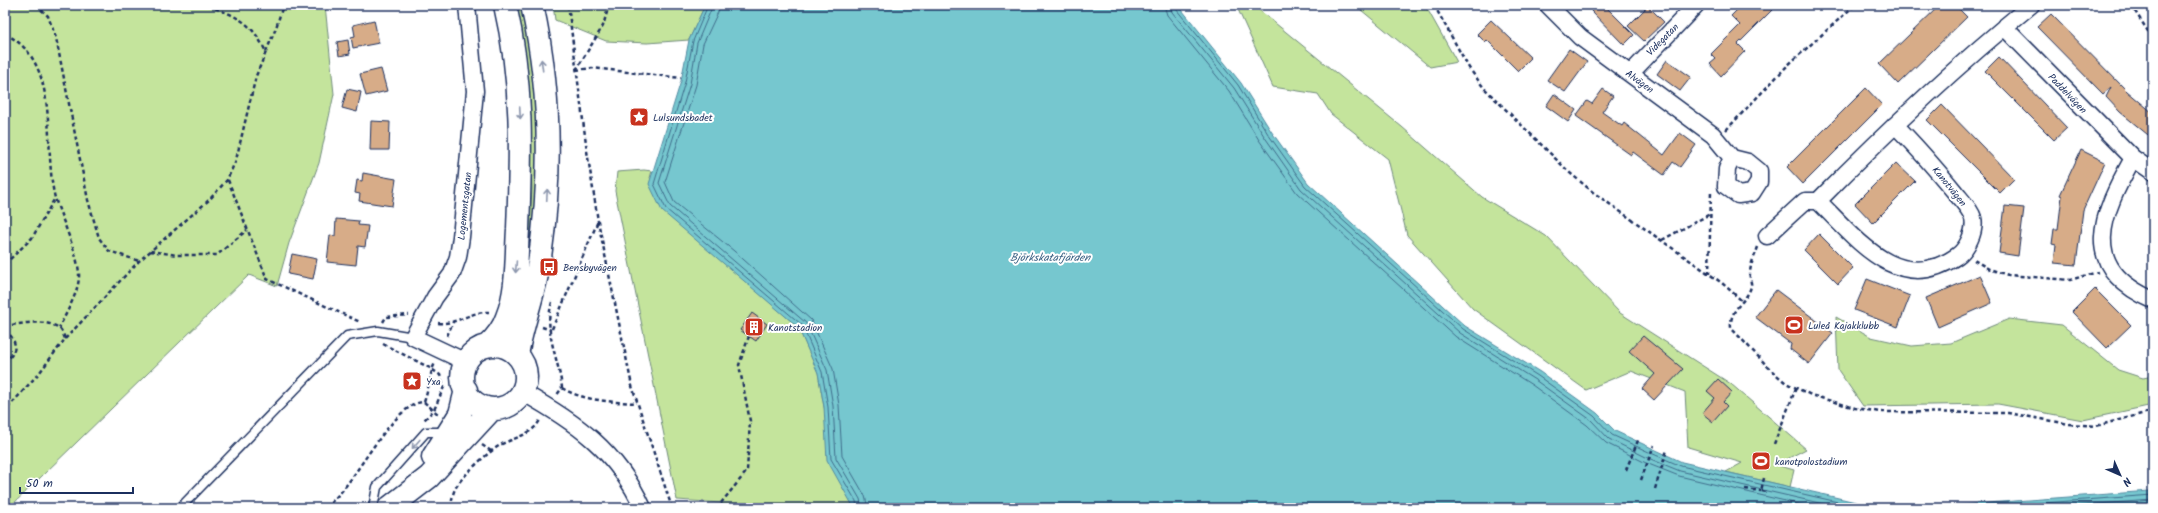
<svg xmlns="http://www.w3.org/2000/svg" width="2158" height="513" font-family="Kalam,sans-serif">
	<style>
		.green { fill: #c4e49c; stroke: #708a7d }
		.water { fill: #76c7cf; stroke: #528aa2 }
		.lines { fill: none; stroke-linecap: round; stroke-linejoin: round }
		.shore { stroke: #3f6c8b; stroke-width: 1 }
		.building { fill: #d7ac88; stroke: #1b2f5e }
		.service-casing { stroke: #1b2f5e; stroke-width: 11 }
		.minor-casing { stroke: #1b2f5e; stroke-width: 19 }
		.secondary-casing { stroke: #1b2f5e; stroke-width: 25 }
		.path { stroke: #1b2f5e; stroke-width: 2.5; stroke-dasharray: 4 3; stroke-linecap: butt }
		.service { stroke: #fff; stroke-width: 8 }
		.minor { stroke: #fff; stroke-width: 16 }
		.secondary { stroke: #fff; stroke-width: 22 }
		.oneway { stroke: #8d97ae }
		.labels { text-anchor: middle; stroke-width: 4; stroke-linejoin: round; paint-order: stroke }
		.street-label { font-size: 10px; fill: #1b2f5e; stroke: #fff }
		.poi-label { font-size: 10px; fill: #1b2f5e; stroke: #fff; text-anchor: start }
		.water-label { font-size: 11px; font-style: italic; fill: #365d80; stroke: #fff }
	</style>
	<rect width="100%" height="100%" fill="#fff"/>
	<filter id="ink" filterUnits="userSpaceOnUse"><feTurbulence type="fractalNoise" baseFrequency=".025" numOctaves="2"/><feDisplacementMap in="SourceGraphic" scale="8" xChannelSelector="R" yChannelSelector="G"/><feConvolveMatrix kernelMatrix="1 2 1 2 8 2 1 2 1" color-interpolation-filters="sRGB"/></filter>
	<g filter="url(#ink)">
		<path class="green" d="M5,5H325L334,94L319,163L289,243L277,286L249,275L9,508H5Z
			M514,5H522L535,80L539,190L525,294L532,189L530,127Z
			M553,5H705L689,40L647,43L606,41L555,20Z
			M1236,5H1253L1402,127L1482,197L1546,236L1620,313L1731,384L1806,449L1783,461L1774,462L1773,464L1794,470L1790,487L1726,472L1742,463L1688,447L1685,392L1631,371L1586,390L1473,309L1407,235L1388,159L1331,114L1318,94L1273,87Z
			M1355,5H1425L1457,62L1430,67Z
			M644,170L652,171L650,178L724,262L798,327L818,372L824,407L854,508H723L721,503L677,500L615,191L617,172Z
			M1836,317L1871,337L1912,346L1951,343L2009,319L2062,325L2118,370L2143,378L2153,376V405L2083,420L1998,404L1863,406L1838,370Z"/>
		<path class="water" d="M705,5H1178L1241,83L1271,131L1308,183L1465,326L1540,372L1597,413L1615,431L1682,462L1882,508H854L827,460L824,407L818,373L798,327L662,211L649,184L681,81L689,40Z
			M2150,491H2153V508H1920Z"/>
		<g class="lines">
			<path class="shore" d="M708,5L693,41L685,82L654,184L666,209L802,325L822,372L828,407L831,459L856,501L857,508
				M713,5L697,43L690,84L659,183L670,206L806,323L827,370L833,406L836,458L860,499L862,508
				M719,5L718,12L703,44L696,85L665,182L674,202L734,251L811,320L833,369L839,405L842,456L865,496L868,508
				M1164,5L1167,15L1229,91L1259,140L1297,193L1456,337L1532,385L1587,425L1606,443L1646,463L1679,476L1815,508
				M1170,5L1172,12L1234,88L1264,136L1301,189L1460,333L1535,380L1591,420L1609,439L1648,458L1680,471L1841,508
				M1175,5L1176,9L1238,85L1268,134L1305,186L1463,329L1538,376L1594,416L1612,435L1651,453L1681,466L1864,508
				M1974,508L2153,495
				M2042,508L2153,500"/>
		</g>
		<path class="building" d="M1596,5H1604L1634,35L1624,45L1591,11Z
			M1742,5H1777L1738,44L1745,51L1721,76L1710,64L1716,59L1711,54L1740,25L1731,16Z
			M1940,5H1955L1967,17L1898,84L1879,64Z
			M1648,6L1664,22L1644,41L1628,26Z
			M2051,14L2127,91L2153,113V139L2120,112L2106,97L2111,87L2103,94L2037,27Z
			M374,20L379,43L353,48L351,37L355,36L353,25Z
			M1491,20L1531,58L1518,71L1487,40L1485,42L1477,34Z
			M348,40L350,54L339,56L337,42Z
			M1569,49L1587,62L1565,92L1547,80Z
			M1999,57L2067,128L2054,140L1985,71Z
			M1667,60L1691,77L1680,91L1657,74Z
			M381,69L387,91L366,96L360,74Z
			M1866,88L1882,105L1803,184L1787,167Z
			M347,89L361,92L357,112L342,108Z
			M1603,89L1613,96L1602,112L1622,126L1624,123L1664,155L1680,133L1696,145L1680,167L1673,162L1664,175L1633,152L1631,155L1576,116L1587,101L1592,104Z
			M1554,94L1576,110L1568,122L1546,106Z
			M1942,105L2014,179L2000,193L1927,120Z
			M371,121L390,122L389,150H370Z
			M2081,150L2105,162L2083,210L2076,265L2054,263L2056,245L2052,244L2054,229H2058L2062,196L2060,195Z
			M1896,163L1915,181L1873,223L1855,204Z
			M363,173L396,179L392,206L359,201L360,194L355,193L357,180L362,181Z
			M2005,206L2024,208L2018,256L1999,253Z
			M336,219L359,221L358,225L368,226L365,247L358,246L356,265L327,262L330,235L335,236Z
			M1819,234L1853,268L1838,284L1804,250Z
			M292,254L317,259L313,279L288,274Z
			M1980,275L1992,303L1938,327L1926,298Z
			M1867,279L1910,296L1898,327L1854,310Z
			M2095,289L2131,325L2107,348L2072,312Z
			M1776,290L1833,333L1809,364L1790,349L1791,344L1755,317Z
			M752,313L767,324L756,341L740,330Z
			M1643,336L1683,369L1654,400L1642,389L1655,374L1629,351Z
			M1718,379L1732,392L1723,402L1727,406L1713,422L1702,413L1715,398L1707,391Z"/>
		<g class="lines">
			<g class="service-casing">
				<path id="service" d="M180,508L347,336L378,331L413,337
					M373,508L377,487L426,432H445"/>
			</g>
			<g class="minor-casing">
				<path id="minor" d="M1548,5L1580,37L1713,135L1732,158L1748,162L1759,171V182L1752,193L1738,195L1726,186L1727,169L1732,158
					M2004,27L2133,158L2153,172
					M1630,74L1696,5
					M2133,158C2102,214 2077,267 2153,300
					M1818,201C1856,238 1899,297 1957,256C1967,249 1976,231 1973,218C1970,208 1960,199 1954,191C1935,168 1916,146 1895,125
					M1767,236L1805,201H1818C1886,132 1956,66 2031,5
					M466,362L413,337L435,297L452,274L458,257L461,237L475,91L467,5
					M522,392C576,422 617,451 643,508"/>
			</g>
			<g class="secondary-casing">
				<path id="secondary" d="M462 377a32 32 0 1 1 64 0a32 32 0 1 1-64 0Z
					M487,346C496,338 503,329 507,317C518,290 516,258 518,229C521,151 523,82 505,5
					M517,355C522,324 534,295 539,264C552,178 551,90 532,5
					M433,457L460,414L466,390
					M389,508L429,477L492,409"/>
			</g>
			<path class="path" d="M36,5L48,16L56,38L88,200L99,238L109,251L139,261
				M568,5L587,151L598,221L632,386L672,508
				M1434,5L1469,68L1484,88L1570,173L1594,193L1722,283L1741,300
				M2131,5L2153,39
				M5,34C63,61 42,147 55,198C61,218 80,258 79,277C78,294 66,313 59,328
				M266,52L276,28L283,5
				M576,70L592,68L681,78
				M576,70L603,26L609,5
				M1726,130L1788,65L1855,5
				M228,180L267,279L360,322
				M1662,240L1710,214
				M1758,247C1755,256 1750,264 1750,274C1749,278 1752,283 1751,286C1748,302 1729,307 1731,328L1771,370L1786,383L1811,395L1855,408L1880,412L2008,413L2069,424L2096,426L2153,411
				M150,251L177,255H217L247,230
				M1974,260L1989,269L2008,275L2070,280L2098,272
				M5,264L32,238L55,198
				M1709,274L1711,191
				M552,302C543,331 559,359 562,388L556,396
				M383,322L386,317L409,315
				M438,323C457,325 470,311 489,312
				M5,326C20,324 45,318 59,328C62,330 64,336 65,339L40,372L5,411
				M542,327L551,330
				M552,329L598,221
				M5,330C18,341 18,351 5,362
				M447,336L453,322
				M65,339L139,261L209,200L227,180L236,160L256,76L266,52C251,21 238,17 207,5
				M383,344L430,368L440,375L444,387L434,410L424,420
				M562,388C583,401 613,402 637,403
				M424,402C429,389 429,375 435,363
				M1774,444L1796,388
				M482,445L491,451
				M1626,470L1639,438
				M1764,478L1761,491L1768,492
				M1641,480L1654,445
				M1655,489L1667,450
				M1745,489L1761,491
				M721,503L747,471L750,421L739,365L749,336
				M326,508C333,500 342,492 348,483C363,464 399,401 424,402L438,414
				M452,508C451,500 453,491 458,484C466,473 489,451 502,444C516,437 532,435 540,420"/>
			<use href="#service" class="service"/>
			<use href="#minor" class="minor"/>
			<use href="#secondary" class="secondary"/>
		</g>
		<defs><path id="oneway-shaft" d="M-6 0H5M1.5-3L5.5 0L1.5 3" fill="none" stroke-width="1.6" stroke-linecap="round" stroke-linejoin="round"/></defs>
		<g class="oneway">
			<use href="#oneway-shaft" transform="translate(542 65) rotate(-97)"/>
			<use href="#oneway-shaft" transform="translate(520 113) rotate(87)"/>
			<use href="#oneway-shaft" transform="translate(547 195) rotate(-87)"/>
			<use href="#oneway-shaft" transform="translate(516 267) rotate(94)"/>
			<use href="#oneway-shaft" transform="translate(416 444) rotate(130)"/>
		</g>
	</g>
	<defs>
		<g id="sight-square" transform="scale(1)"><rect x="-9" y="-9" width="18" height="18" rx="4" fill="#c8321e" stroke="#fff"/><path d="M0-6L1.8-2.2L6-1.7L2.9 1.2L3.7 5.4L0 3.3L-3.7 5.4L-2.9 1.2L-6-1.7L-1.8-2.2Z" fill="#fff"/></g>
		<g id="bus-square" transform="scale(1)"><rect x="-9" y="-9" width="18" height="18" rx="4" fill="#c8321e" stroke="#fff"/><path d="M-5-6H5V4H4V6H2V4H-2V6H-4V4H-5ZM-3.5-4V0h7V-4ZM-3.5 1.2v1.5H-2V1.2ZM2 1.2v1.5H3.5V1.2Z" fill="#fff"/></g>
		<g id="stadium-square" transform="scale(1)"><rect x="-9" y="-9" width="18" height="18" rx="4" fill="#c8321e" stroke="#fff"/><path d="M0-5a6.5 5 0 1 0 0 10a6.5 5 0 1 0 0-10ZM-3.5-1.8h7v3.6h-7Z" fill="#fff"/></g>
		<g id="building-square" transform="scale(1)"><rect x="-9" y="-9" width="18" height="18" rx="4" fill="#c8321e" stroke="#fff"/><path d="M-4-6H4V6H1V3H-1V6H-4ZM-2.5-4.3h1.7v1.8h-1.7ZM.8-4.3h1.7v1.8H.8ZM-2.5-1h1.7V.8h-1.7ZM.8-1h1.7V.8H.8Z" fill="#fff"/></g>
	</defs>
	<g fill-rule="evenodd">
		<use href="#sight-square" x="639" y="117"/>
		<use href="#bus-square" x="549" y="267"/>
		<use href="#stadium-square" x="1794" y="325"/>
		<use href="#building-square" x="754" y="327"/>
		<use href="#sight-square" x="412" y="381"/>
		<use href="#stadium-square" x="1761" y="461"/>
	</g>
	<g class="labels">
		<g class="street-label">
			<text transform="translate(1662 39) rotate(-45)" y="4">Videgatan</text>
			<text transform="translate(1640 81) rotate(36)" y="4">Alvägen</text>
			<text transform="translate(2068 93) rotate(46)" y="4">Paddelvägen</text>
			<text transform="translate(1950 186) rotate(51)" y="4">Kanotvägen</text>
			<text transform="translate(464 206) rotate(-84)" y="4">Logementsgatan</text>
		</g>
		<g class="poi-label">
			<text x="653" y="121">Lulsundsbadet</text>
			<text x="563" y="271">Bensbyvägen</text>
			<text x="1808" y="329">Luleå Kajakklubb</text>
			<text x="768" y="331">Kanotstadion</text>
			<text x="426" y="385">Yxa</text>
			<text x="1775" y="465">kanotpolostadium</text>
		</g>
		<g class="water-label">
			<text x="1050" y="261">Björkskatafjärden</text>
		</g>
	</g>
	<rect width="2158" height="513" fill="none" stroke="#fff" stroke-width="20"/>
	<rect x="10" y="10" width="2138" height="493" fill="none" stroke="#1b2f5e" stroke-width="1.5" filter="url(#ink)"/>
	<g transform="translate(2120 475) rotate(135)" stroke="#ffffff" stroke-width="3" paint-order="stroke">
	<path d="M0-3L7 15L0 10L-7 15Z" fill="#1b2f5e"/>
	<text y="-6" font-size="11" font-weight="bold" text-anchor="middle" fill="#1b2f5e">N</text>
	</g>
	<path d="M20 487v6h113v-6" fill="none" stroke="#1b2f5e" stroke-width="2"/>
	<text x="26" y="487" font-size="12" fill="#1b2f5e" stroke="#ffffff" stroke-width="3" paint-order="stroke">50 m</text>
</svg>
